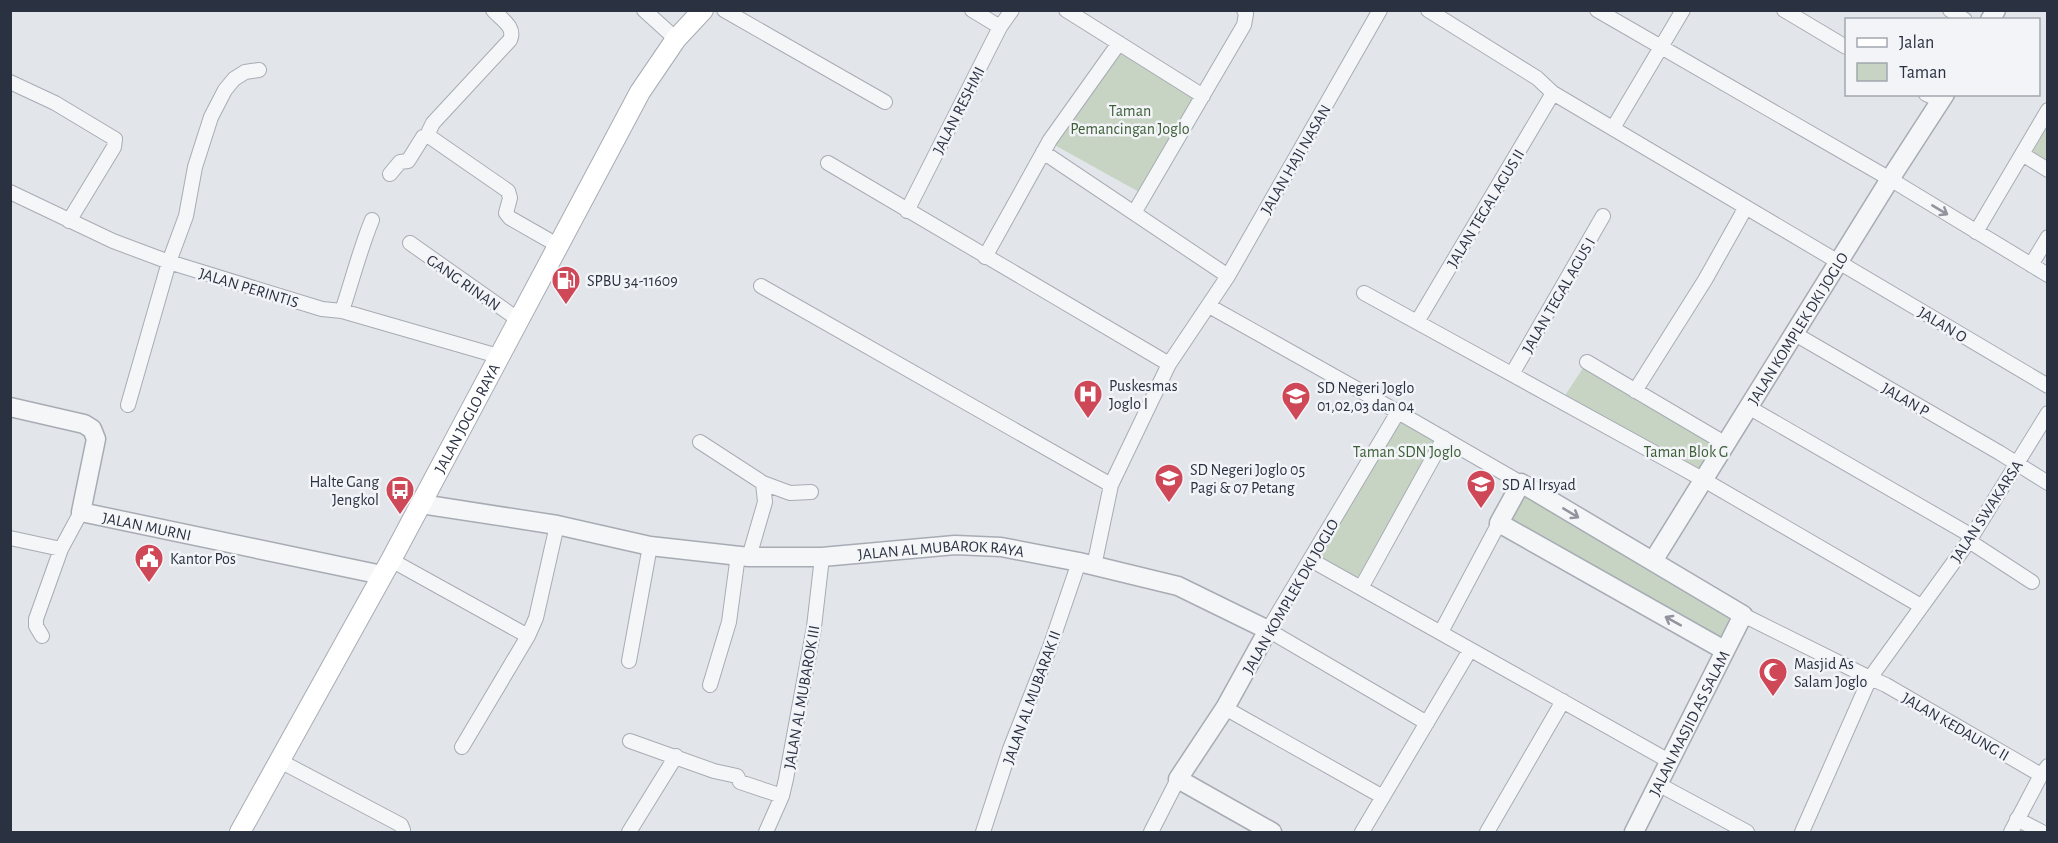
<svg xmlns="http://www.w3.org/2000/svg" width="2058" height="843" font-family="'Alegreya Sans',sans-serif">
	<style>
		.green { fill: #c7d4c3 }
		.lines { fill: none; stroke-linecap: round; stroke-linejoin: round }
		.minor-casing { stroke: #a7acb4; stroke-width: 16 }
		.tertiary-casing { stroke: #a7acb4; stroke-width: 21 }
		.secondary-casing { stroke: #a7acb4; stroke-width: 22 }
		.minor { stroke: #f5f6f8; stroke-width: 14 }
		.tertiary { stroke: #f5f6f8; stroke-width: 18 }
		.secondary { stroke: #fff; stroke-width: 20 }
		.oneway { stroke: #90949d }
		.labels { text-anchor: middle; stroke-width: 5; stroke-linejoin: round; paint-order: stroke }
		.street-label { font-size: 16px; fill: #2a3242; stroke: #f2f4f8 }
		.park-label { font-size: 16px; fill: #3d5e37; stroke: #f2f4f8 }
		.poi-label { font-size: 16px; fill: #2a3242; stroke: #f2f4f8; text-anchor: start }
	</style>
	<rect width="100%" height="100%" fill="#e2e5ea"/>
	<path class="green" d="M1115,44L1201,97L1148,197L1051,143Z
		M2047,110V170L2022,154Z
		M1587,362L1722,443L1695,485L1560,403Z
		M1398,412L1444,438L1354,584L1318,564Z
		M1521,483L1743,615L1724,650L1499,523Z"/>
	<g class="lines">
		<g class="minor-casing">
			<path id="minor" d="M644,10L676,39
				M724,10L885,102
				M972,10L1000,27
				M1066,10L1203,96
				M1428,10L1537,78L1553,93L2048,386
				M1597,10L1890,179L2048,275
				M1784,10L1846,47
				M1950,10L1965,20
				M10,82L55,103L115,139L114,147L69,221
				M1926,94L1941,101
				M1613,128L1683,10
				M430,137L508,191L510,198L506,213L510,218L559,246
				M430,137L429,131L433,123L510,40C516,27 501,19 493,10
				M1043,152L1228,276
				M2022,154L2048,170
				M828,163L1169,364
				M390,174L400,162L408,161L423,137H430
				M10,192L113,241L169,262L322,309L342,311L498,356
				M907,211L1000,27L1012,10
				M1134,213L1244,25L1246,14L1244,10
				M1976,232L2048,110
				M410,243L519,320
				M985,257L1050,140L1119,43
				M2031,265L2048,237
				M761,286L1111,485
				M1364,293L1704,480L1921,606
				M1209,306L1398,412L1521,483
				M342,311C352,281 360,249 372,220
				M1417,322L1553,93
				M1795,334L2000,453L2048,483
				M1587,362L1726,444
				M1512,374L1603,216
				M1635,391L1705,280L1746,207
				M128,405L169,262L186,216L195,167L211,117L225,90L234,79L245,72L259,70
				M1750,408L1972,536
				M1398,412L1268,630L1427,723
				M700,442L763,483L790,493L811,492
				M10,538L61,549
				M1969,541L2032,582
				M749,557L765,502L763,483
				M391,560L528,636
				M1311,560L1669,761
				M1094,566L1111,485L1169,364L1228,276L1380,10
				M1361,588L1444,438
				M1743,615L1870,678L1802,832
				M1441,632L1499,523
				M42,636L36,626V619L61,549L81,512
				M629,661L650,546
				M710,685L729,622L738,555
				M1225,708L1383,797
				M630,741L714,771L737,776L740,782L782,796
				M462,747L528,636L536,618L557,525
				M280,761L401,825L403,830V832
				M2041,775L1886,685L1870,678L1969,541L2048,413
				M1658,784L1747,832
				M2017,819L2042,832
				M629,832L676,756
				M766,832L782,796L786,779L814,627L822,557
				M983,832L1010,749L1050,647L1079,562
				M1151,832L1178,779
				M1362,832L1470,650
				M1487,832L1563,701
				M2011,832L2041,775L2048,766"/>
		</g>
		<g class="tertiary-casing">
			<g id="tertiary">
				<path d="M1990,20L1996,10"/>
				<path id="s1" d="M10,407L84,424L92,429L96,439L81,512L382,575"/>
				<path id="s2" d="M421,504L557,525L650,546L749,557H822L955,545L1001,547L1079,562L1178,586L1268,630L1225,708L1178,779L1272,832"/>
				<path id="s3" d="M1653,561L1890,179L1945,94"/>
				<path id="s4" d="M1634,832L1743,615L1521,483L1499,523L1724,650"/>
			</g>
		</g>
		<g class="secondary-casing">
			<g id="secondary">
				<path id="s5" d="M240,832L391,560L640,92L676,39L703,10"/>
			</g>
		</g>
		<use href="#minor" class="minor"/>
		<use href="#tertiary" class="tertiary"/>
		<use href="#secondary" class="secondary"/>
	</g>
	<defs><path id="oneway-shaft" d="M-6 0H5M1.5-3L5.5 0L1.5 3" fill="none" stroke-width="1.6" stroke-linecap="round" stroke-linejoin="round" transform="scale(1.5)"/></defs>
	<g class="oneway">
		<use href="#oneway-shaft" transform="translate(1940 210) rotate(31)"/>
		<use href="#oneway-shaft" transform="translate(1571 513) rotate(31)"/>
		<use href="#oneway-shaft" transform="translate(1673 621) rotate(-151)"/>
	</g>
	<defs>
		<g id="fuel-pin" transform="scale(1.5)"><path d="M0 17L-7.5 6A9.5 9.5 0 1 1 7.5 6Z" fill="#ce4857" stroke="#f2f4f8"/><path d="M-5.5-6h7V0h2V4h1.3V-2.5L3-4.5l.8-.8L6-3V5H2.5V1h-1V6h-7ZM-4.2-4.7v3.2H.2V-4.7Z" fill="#fff"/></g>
		<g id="hospital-pin" transform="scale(1.5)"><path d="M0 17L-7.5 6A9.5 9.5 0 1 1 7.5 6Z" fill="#ce4857" stroke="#f2f4f8"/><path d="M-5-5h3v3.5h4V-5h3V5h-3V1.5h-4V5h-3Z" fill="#fff"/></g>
		<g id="school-pin" transform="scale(1.5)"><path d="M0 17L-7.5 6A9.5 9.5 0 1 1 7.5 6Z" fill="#ce4857" stroke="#f2f4f8"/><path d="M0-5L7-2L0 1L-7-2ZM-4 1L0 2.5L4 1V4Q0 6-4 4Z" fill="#fff"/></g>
		<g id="bus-pin" transform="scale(1.5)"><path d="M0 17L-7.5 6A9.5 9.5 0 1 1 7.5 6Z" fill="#ce4857" stroke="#f2f4f8"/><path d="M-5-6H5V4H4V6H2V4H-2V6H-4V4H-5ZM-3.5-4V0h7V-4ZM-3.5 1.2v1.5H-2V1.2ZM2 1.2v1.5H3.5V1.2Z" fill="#fff"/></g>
		<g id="civic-pin" transform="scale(1.5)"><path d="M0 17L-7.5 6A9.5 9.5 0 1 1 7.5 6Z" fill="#ce4857" stroke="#f2f4f8"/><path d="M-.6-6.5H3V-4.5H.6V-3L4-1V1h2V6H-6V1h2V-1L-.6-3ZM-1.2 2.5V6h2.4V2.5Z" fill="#fff"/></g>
		<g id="mosque-pin" transform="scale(1.5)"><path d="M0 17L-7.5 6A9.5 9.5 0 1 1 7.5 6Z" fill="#ce4857" stroke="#f2f4f8"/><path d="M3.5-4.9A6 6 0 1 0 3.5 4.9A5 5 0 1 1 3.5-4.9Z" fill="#fff"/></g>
	</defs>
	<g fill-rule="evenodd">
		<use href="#fuel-pin" x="566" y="280"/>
		<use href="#hospital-pin" x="1088" y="394"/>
		<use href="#school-pin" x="1296" y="396"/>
		<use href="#school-pin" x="1169" y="478"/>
		<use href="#school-pin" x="1481" y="484"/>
		<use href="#bus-pin" x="400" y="490"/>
		<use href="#civic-pin" x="149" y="558"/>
		<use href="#mosque-pin" x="1773" y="672"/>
	</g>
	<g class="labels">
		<g class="street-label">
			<text transform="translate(958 110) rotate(-63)" y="6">JALAN RESHMI</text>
			<text transform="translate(1295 159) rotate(-60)" y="6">JALAN HAJI NASAN</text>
			<text transform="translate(1485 208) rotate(-59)" y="6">JALAN TEGAL AGUS II</text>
			<text transform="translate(464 282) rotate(35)" y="6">GANG RINAN</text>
			<text transform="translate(249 287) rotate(17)" y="6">JALAN PERINTIS</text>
			<text transform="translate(1558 295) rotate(-60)" y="6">JALAN TEGAL AGUS I</text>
			<text transform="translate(1943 324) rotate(31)" y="6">JALAN O</text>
			<text dy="6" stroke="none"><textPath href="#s3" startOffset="274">JALAN KOMPLEK DKI JOGLO</textPath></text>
			<text transform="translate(1906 399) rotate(30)" y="6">JALAN P</text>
			<text dy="6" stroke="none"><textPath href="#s5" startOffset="472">JALAN JOGLO RAYA</textPath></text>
			<text transform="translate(1986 511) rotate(-57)" y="6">JALAN SWAKARSA</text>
			<text dy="6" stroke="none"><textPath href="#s1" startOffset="238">JALAN MURNI</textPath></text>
			<text dy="6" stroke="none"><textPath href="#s2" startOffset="525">JALAN AL MUBAROK RAYA</textPath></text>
			<text transform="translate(1290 596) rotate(-60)" y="6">JALAN KOMPLEK DKI JOGLO</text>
			<text transform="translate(801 697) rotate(-80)" y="6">JALAN AL MUBAROK III</text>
			<text transform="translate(1031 697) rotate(-70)" y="6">JALAN AL MUBARAK II</text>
			<text dy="6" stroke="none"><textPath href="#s4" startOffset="122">JALAN MASJID AS SALAM</textPath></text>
			<text transform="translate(1956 726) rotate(30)" y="6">JALAN KEDAUNG II</text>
		</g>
		<g class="park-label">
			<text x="1130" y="116">Taman<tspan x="1130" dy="18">Pemancingan Joglo</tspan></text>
			<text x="1407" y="457">Taman SDN Joglo</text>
			<text x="1686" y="457">Taman Blok G</text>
		</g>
		<g class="poi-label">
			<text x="587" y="286">SPBU 34-11609</text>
			<text x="1109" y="391">Puskesmas<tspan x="1109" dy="18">Joglo I</tspan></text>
			<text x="1317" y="393">SD Negeri Joglo<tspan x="1317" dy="18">01,02,03 dan 04</tspan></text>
			<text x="1190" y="475">SD Negeri Joglo 05<tspan x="1190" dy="18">Pagi &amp; 07 Petang</tspan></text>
			<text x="379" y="487" text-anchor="end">Halte Gang<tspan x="379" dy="18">Jengkol</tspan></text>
			<text x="1502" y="490">SD Al Irsyad</text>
			<text x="170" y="564">Kantor Pos</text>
			<text x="1794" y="669">Masjid As<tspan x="1794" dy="18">Salam Joglo</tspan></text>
		</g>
	</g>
	<rect width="2058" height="843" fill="none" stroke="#2a3242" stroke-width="24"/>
	<rect x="1845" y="18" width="195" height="78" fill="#f2f4f8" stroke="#a2a6af" stroke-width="1.5"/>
	<rect x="1857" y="38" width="30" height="9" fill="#ffffff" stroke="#a2a6af" stroke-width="1.5"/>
	<text x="1899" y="48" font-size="18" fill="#2a3242">Jalan</text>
	<rect x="1857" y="63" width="30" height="18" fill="#c7d4c3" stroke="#a2a6af" stroke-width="1.5"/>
	<text x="1899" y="78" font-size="18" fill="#2a3242">Taman</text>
</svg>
